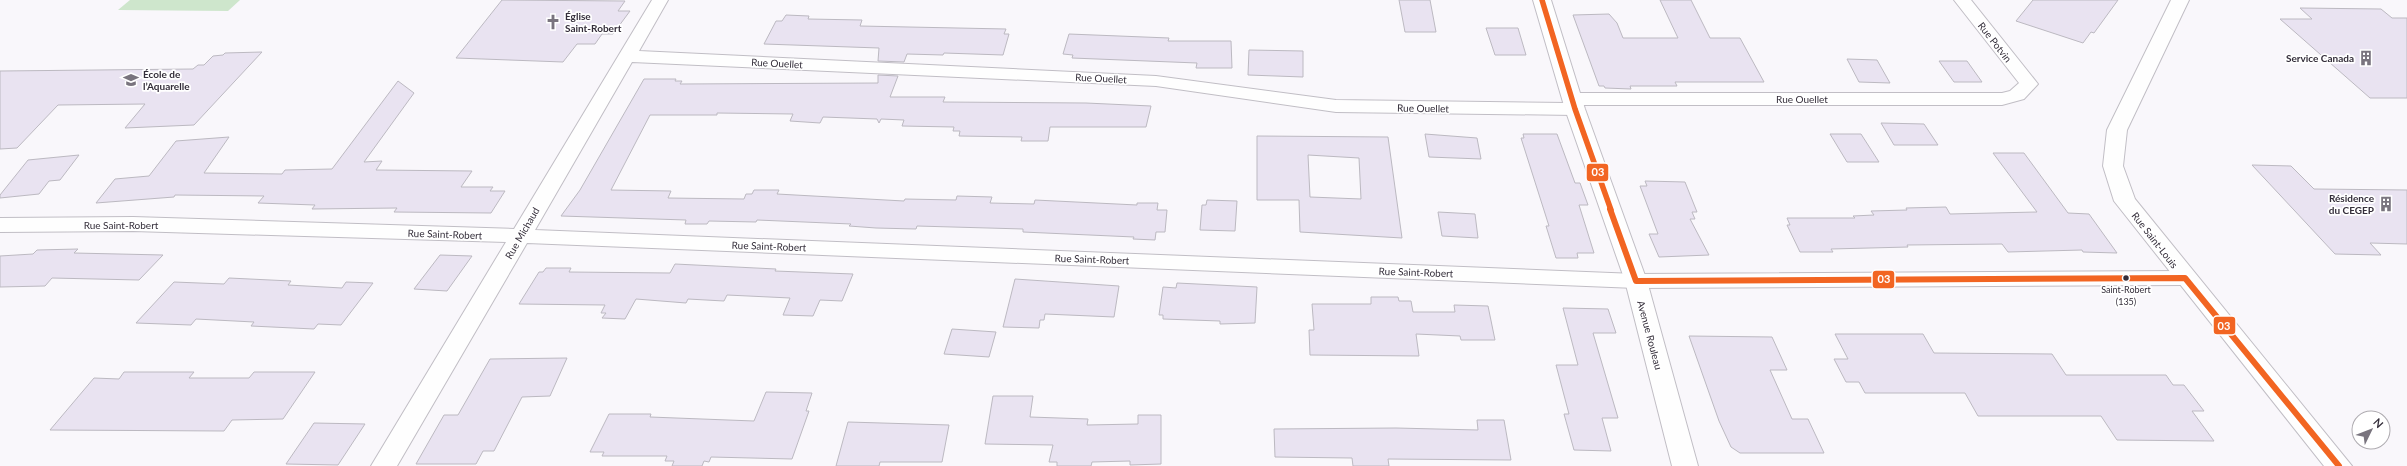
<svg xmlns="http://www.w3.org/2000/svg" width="2407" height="466" font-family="Lato,sans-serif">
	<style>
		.green { fill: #cee6cc }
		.building { fill: #e9e3f1; stroke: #bcb9c1; fill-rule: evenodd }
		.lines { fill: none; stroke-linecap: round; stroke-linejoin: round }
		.street-casing { stroke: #c1bec5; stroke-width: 2 }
		.secondary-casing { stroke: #c1bec5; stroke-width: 2 }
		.street { fill: #fefefe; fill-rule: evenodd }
		.secondary { fill: #fefefe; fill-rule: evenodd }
		.bus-1-far1-casing { stroke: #fff; stroke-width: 8 }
		.bus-1-casing { stroke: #fff; stroke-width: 10 }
		.bus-1-far1 { stroke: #f26522; stroke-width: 5.5 }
		.bus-1 { stroke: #f26522; stroke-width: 6 }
		.bus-dot { fill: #342e3a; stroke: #fff; stroke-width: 1.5 }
		.labels { text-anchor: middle; stroke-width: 3.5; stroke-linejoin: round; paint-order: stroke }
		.bus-label { font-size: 9px; fill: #342e3a; stroke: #fff }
		.poi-label { font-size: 10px; font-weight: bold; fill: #342e3a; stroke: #fff; text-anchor: start }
		.street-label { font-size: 10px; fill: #342e3a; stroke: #fff }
		.line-badge { stroke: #fff; stroke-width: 1.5 }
		.badge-label { font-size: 11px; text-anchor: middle; font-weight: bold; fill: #fff }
	</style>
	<rect width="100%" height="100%" fill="#f9f7fb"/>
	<path class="green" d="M130,0H240L228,11L118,10Z"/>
	<path class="building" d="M502,0L625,1L618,11H630L613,34H602L595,44H577L563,62L456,58Z
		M1399,0H1430L1436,32H1405Z
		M1660,0H1691L1710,38H1740L1764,82H1675L1677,86H1630L1631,89L1605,88L1604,86H1599L1573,15L1609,14L1617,23L1623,38H1678Z
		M2033,0H2118L2094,33L2091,32L2083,43L2016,21Z
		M2300,8L2381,9L2392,18H2407V98H2370L2280,19H2312Z
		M786,15L809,16L808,19L862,20L860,26L1006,29L1004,34H1009L1003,55L944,53L943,55L907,54L904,62L878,61L879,48L764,44L776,21H782Z
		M1486,28H1518L1526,55H1495Z
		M1069,34L1169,38L1168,41H1231L1232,68H1196L1197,63L1072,58L1073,55L1063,54Z
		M1249,50L1303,51V77L1248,75Z
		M262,52L194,125L125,128L145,104L58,105L17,148L0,149V71L193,69L198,65H204L213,56L223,55L225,53Z
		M1847,59L1877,60L1890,83L1859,82Z
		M1939,61H1967L1982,82H1954Z
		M878,75L898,76L890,97H945L943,102L1086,103L1151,106L1146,127H1050L1048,141H1021L1022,137L959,136L960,131H953L954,127L902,126L904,120L881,119L879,123L877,119L823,117L820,123L790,121L793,114L717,113V115H650L611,190L671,191L668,198L744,199L746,194H752L754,190H779L777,194L904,201L905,199L956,200L957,196L992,197L990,203L1034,204L1035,200L1137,205V203H1158L1157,210H1167L1165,232H1156L1155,240L1133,239L1134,237L1023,232V229L917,226L916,229L876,228L849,226L851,224L757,220L756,222L709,221L707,224H685L686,220L561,216L580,190L644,79H676L675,81H682L680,84L878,83Z
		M398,81L414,93L364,162L382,161L376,170L472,171L461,187H493L490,191H505L491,213L394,212L397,208L312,209L315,205L258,203L264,196L175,195L174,197L96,203L115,179L149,176L176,141L229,137L204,173L282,174L285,170L332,169Z
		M1881,123L1924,124L1938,145H1894Z
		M1425,134L1477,138L1481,159L1429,157Z
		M1523,134H1557L1575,183H1580L1588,205H1579L1594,253H1577L1578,258H1556L1546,226H1549L1521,138H1524Z
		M1830,134H1861L1879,162H1847Z
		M1257,136L1388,137L1402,238L1300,232L1299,200H1257ZM1308,155L1359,158L1361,199L1310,197Z
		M1993,153H2024L2068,213L2089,214L2117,253L2083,252L2082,250L2008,252L2002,244L1907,245L1908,247L1831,249L1833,252H1800L1787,225H1790L1787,218H1855L1853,216L1874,215L1871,211L1907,210L1906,208L1946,207L1950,214L2037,212Z
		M79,155L60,180L49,181L39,194L0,198V195L28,160Z
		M2252,165L2291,166L2314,189L2407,190V244L2370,243L2381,255L2335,254Z
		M1645,181L1685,182L1697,212H1692L1695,219H1690L1709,255L1659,257L1649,234H1658L1640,186H1647Z
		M1207,200L1237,201L1235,231L1200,230L1202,205H1206Z
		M1438,212L1475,214L1478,238L1442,236Z
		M78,249L74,253L163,255L139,280L52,278L45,286L0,287V256L33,254L37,250Z
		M440,255L472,256L447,291L414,289Z
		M675,264L776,269L775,271L853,274L842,301L820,300L813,316L783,315L790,298L727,295L724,301L688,299L686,303L636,299L625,319L602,318L606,313H601L605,305L519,304L539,272H543L546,268H571L569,272L670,273Z
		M229,278L291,281L288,285L342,288L346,282L373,283L341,325L318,324L314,329L251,326L254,322L196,319L191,325L136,323L174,282L224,284Z
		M1015,279L1119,286L1114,317L1045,314L1044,320H1040L1039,328L1003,327Z
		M1177,283L1257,287L1255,323L1220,324V321L1163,319V315H1159L1163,287L1176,288Z
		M1371,297H1398L1399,301H1411L1413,312H1455L1454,305L1488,306L1495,340H1461L1460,336L1416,334L1419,356L1310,355L1309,330H1314L1312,304H1371Z
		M1563,308L1608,309L1616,333H1593L1618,418H1602L1611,451L1574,450L1564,414H1569L1556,365H1578Z
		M952,329L996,332L989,357L944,354Z
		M1835,334H1923L1934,353L2052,354L2066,375H2166L2173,385H2184L2204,411H2192L2214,441L2117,440L2101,416H1978L1965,393H1865L1859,382H1846L1834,359H1848Z
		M1689,336L1772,337L1787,370H1770L1792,419H1808L1824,453H1740L1731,447L1719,421Z
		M567,358L550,396L522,397L494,451H483L476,464H416L444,415H458L490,359Z
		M124,372H194L189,378H249L254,372H315L283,419L232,420L224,431L50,430L94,378L119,379Z
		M766,392L812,393L806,411H809L792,459L711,457L709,462L704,461L702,466H672L674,461H665L667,456H602L604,452H590L609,414H651L650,417L754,421Z
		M993,396H1033L1030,417L1088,419L1087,425L1138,424V415H1161V464L1130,465V461L1092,462L1091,466H1057V462H1049L1053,445L985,444Z
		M1477,420H1504L1511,460L1388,459L1389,466H1353L1352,458L1275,457L1274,429L1396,428L1478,430Z
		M848,422L949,425L942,462H880L879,466H836Z
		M314,423L365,424L338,465L286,464Z"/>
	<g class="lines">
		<g class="street-casing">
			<path id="street" d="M652,0H668L639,51L1156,76L1336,100L1567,103L1563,99L1565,95L1572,93H2002L2010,91L2019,83L1954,0H1971L2038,84L2024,99L2002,105H1580L1584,109L1582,113L1575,115L1336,112L1156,86L632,62L535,230L1636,274L2185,271L2193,273L2196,278L2193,283L2185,285L1636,288L527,243L397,466H371L506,242L133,231L0,232V218L133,217L514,229Z"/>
		</g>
		<g class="secondary-casing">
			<path id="secondary" d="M1533,0H1551L1585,109L1647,281L1698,466H1672L1625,281L1565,109Z
				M2171,0H2189L2127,130L2123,166L2135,199L2352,466H2324L2114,201L2103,166L2107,130Z"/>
		</g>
		<use href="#street" class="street"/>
		<use href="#secondary" class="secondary"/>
		<g class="bus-1-far1-casing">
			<path id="bus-1-far1" d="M1542,0L1575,109L1611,210"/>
		</g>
		<g class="bus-1-casing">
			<path id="bus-1" d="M1610,209L1636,281L2185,278L2339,466"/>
		</g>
		<use href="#bus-1-far1" class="bus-1-far1"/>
		<use href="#bus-1" class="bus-1"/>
	</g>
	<defs>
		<g id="church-bare" transform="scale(1.2)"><path d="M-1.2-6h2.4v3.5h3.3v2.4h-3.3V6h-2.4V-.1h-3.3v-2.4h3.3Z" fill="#79747e" stroke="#fff" stroke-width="2.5" paint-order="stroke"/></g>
		<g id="building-bare" transform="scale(1.2)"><path d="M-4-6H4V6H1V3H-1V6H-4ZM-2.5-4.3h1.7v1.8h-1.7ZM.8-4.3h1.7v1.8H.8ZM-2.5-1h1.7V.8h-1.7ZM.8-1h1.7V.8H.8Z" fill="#79747e" stroke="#fff" stroke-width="2.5" paint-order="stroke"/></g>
		<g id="school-bare" transform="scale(1.2)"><path d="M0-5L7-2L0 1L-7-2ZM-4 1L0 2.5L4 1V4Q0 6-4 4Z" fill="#79747e" stroke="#fff" stroke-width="2.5" paint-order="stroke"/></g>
	</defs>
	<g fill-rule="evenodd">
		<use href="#church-bare" x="553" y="22"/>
		<use href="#building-bare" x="2366" y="58"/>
		<use href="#school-bare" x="131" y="80"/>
		<use href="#building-bare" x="2386" y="204"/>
	</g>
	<circle class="bus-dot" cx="2126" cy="278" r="3.5"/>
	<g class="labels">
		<g class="bus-label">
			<text x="2126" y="293">Saint-Robert<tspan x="2126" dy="12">(135)</tspan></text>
		</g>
		<g class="poi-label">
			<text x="565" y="20">Église<tspan x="565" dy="12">Saint-Robert</tspan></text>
			<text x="2354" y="62" text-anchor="end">Service Canada</text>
			<text x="143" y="78">École de<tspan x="143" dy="12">l’Aquarelle</tspan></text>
			<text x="2374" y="202" text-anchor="end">Résidence<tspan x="2374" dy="12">du CEGEP</tspan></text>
		</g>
		<g class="street-label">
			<text transform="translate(1995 42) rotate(52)" y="4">Rue Potvin</text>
			<text transform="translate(777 63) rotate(3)" y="4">Rue Ouellet</text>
			<text transform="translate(1101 78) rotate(3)" y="4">Rue Ouellet</text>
			<text x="1802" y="103">Rue Ouellet</text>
			<text transform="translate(1423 108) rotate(1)" y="4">Rue Ouellet</text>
			<text x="121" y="229">Rue Saint-Robert</text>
			<text transform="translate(522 233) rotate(-60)" y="4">Rue Michaud</text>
			<text transform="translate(445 234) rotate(2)" y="4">Rue Saint-Robert</text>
			<text transform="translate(2155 240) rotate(52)" y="4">Rue Saint-Louis</text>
			<text transform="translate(769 246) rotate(2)" y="4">Rue Saint-Robert</text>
			<text transform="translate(1092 259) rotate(2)" y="4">Rue Saint-Robert</text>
			<text transform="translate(1416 272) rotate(2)" y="4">Rue Saint-Robert</text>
			<text transform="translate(1650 335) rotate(75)" y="4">Avenue Rouleau</text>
		</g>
	</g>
	<g class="line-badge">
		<rect x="1586" y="163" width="23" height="19" rx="4" fill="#f26522"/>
		<rect x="1872" y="270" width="23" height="19" rx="4" fill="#f26522"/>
		<rect x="2213" y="316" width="23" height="19" rx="4" fill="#f26522"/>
	</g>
	<g class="badge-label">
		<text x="1598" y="176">03</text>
		<text x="1884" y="283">03</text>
		<text x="2224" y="330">03</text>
	</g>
	<g transform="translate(2371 430) rotate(47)"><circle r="19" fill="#ffffff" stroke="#aeabb0"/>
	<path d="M0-3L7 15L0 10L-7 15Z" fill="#79747e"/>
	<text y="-6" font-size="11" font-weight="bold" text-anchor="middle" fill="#342e3a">N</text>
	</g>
</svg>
